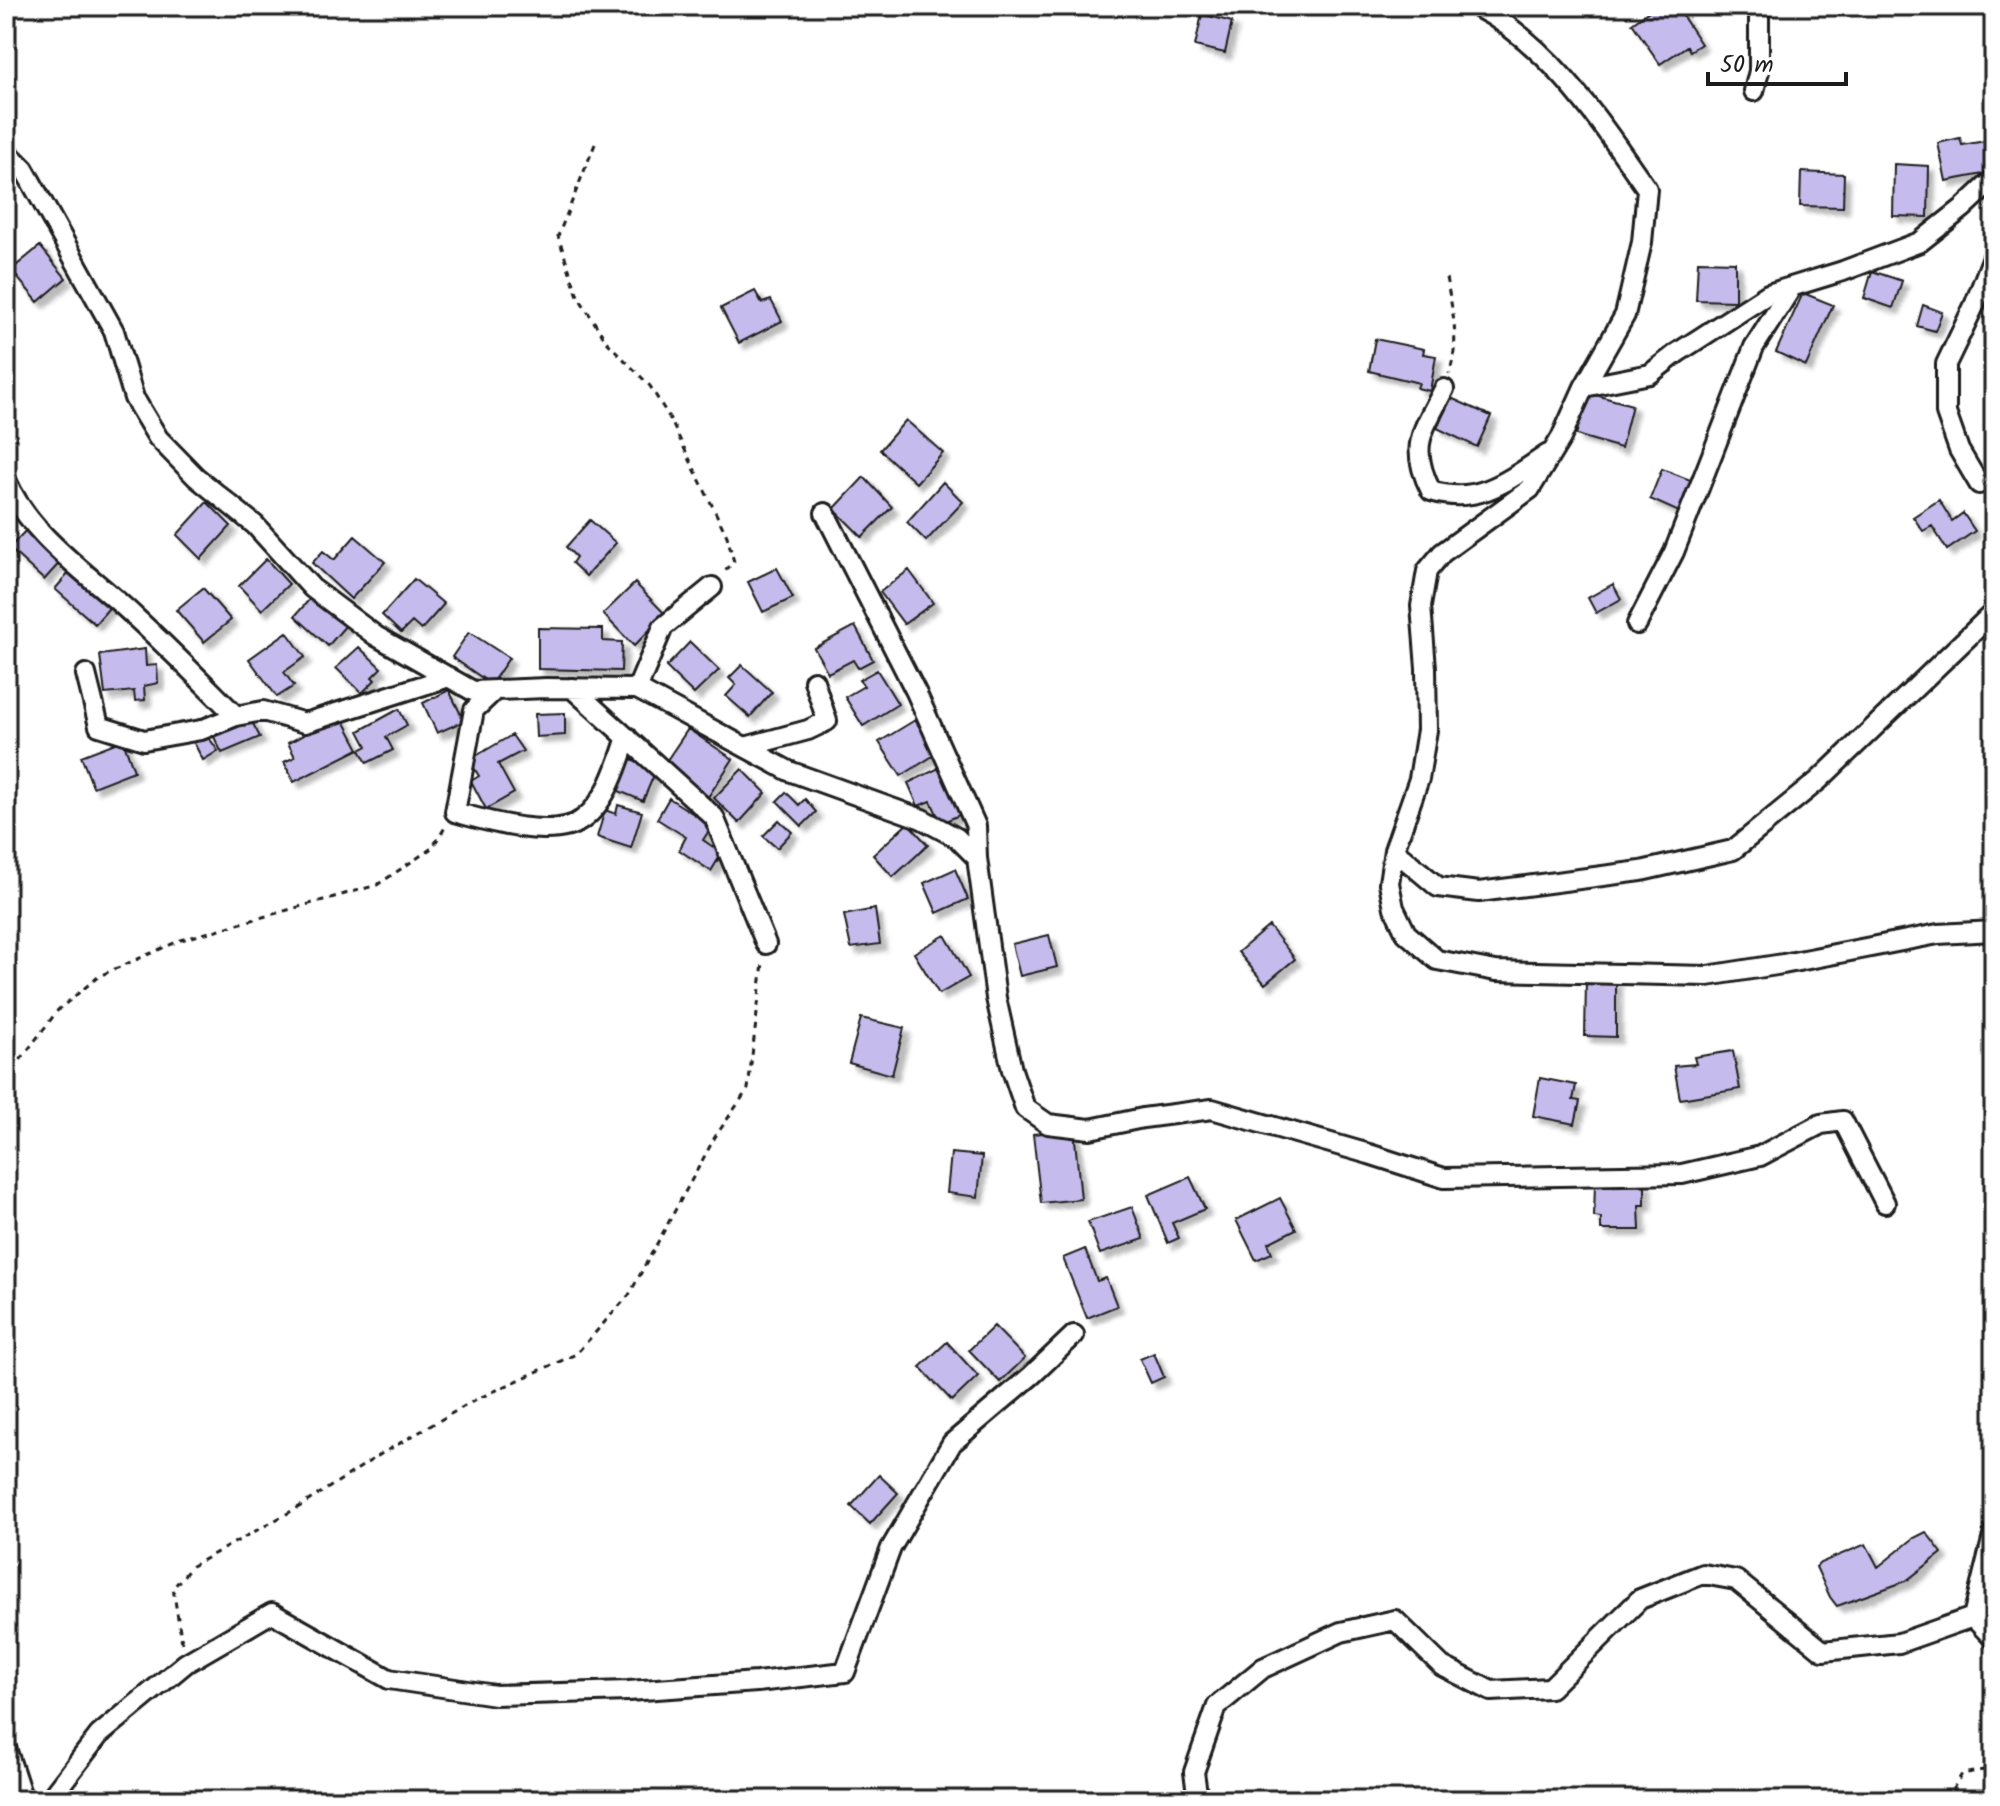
<svg xmlns="http://www.w3.org/2000/svg" width="2000" height="1806" font-family="Kalam,sans-serif">
	<style>
		.building { fill: #c5bbec; stroke: #1c1c1c; stroke-width: 2; filter: url(#shadow) }
		.lines { fill: none; stroke-linecap: round; stroke-linejoin: round }
		.street-casing { stroke: #1c1c1c; stroke-width: 24 }
		.path { stroke: #1c1c1c; stroke-width: 3; stroke-dasharray: 6 6; stroke-linecap: butt }
		.street { stroke: #fff; stroke-width: 18 }
	</style>
	<defs>
		<filter id="shadow"><feDropShadow dx="6" dy="6" stdDeviation="2" flood-color="#0004"/></filter>
	</defs>
	<rect width="100%" height="100%" fill="#fff"/>
	<filter id="ink" filterUnits="userSpaceOnUse"><feTurbulence type="fractalNoise" baseFrequency=".0125" numOctaves="2"/><feDisplacementMap in="SourceGraphic" scale="16" xChannelSelector="R" yChannelSelector="G"/><feConvolveMatrix kernelMatrix="1 2 1 2 8 2 1 2 1" color-interpolation-filters="sRGB"/></filter>
	<g filter="url(#ink)">
		<path class="building" d="M1656,6H1676L1701,44L1690,51L1687,46L1660,64L1632,23Z
			M1202,14L1232,22L1225,53L1195,46Z
			M1960,138L1962,145L1991,140L1994,172L1946,181L1938,143Z
			M1894,164L1929,166L1928,217L1893,216Z
			M1801,172L1844,174L1843,207L1800,206Z
			M40,246L66,278L38,302L11,270Z
			M1698,261L1735,262V301L1696,300Z
			M1872,271L1902,281L1893,308L1864,298Z
			M755,291L762,303L771,300L782,321L739,343L721,308Z
			M1803,293L1833,305L1806,366L1776,352Z
			M1923,305L1942,312L1935,331L1917,326Z
			M1375,339L1424,349L1423,354L1436,356L1430,391L1417,388L1419,383L1369,371Z
			M1588,393L1632,405L1621,448L1576,435Z
			M1451,398L1491,416L1477,447L1437,428Z
			M906,420L943,453L916,483L880,450Z
			M1662,469L1693,481L1679,512L1650,499Z
			M864,477L892,507L862,537L834,509Z
			M943,482L963,502L926,541L907,522Z
			M1939,500L1952,521L1963,513L1975,531L1947,550L1932,526L1923,531L1913,517Z
			M207,502L231,526L201,559L177,535Z
			M590,520L616,543L586,576L572,563L576,557L566,547Z
			M29,527L63,559L44,580L9,548Z
			M355,536L385,562L351,599L312,563L323,551L334,560Z
			M266,559L289,584L262,610L239,586Z
			M75,566L115,601L95,624L55,589Z
			M777,568L793,598L763,612L748,582Z
			M909,570L933,603L904,624L880,592Z
			M414,579L444,604L421,630L412,622L401,633L382,615Z
			M635,583L665,614L634,646L603,614Z
			M1613,584L1621,599L1596,613L1588,598Z
			M203,588L231,620L204,642L176,610Z
			M313,595L346,625L328,646L295,616Z
			M855,626L873,660L858,668L853,660L828,673L814,648Z
			M538,628L603,629V641L622,642L621,671L538,669Z
			M287,632L305,657L284,672L294,686L277,697L249,659Z
			M469,632L509,658L491,684L452,657Z
			M690,642L719,670L694,694L666,667Z
			M359,647L381,668L372,677L375,680L362,693L336,668Z
			M145,649L146,666L157,665L158,683L144,686L145,700L135,701L134,691L105,694L100,655Z
			M742,665L772,692L750,717L726,696L736,685L729,678Z
			M877,670L898,704L863,726L845,697L864,686L859,680Z
			M449,690L464,721L437,733L423,703Z
			M399,709L407,725L386,737L393,750L367,763L360,750L367,746L359,731Z
			M565,713V735L536,737L535,714Z
			M341,715L359,749L294,782L284,762L295,757L288,743Z
			M251,720L260,737L222,753L213,735Z
			M915,720L936,754L901,776L879,742Z
			M688,729L733,759L706,800L663,766Z
			M207,735L218,751L203,760L194,743Z
			M512,735L523,751L498,764L514,793L486,809L471,781L479,776L469,760Z
			M123,740L134,771L93,787L81,756Z
			M627,757L656,770L643,801L614,789Z
			M943,766L964,813L941,823L931,801L918,806L908,783Z
			M742,769L766,793L739,823L714,798Z
			M786,792L799,805L805,799L816,812L802,826L777,801Z
			M669,798L712,826L703,840L722,853L711,871L679,850L686,837L657,819Z
			M618,805L642,812L631,848L597,837L605,810L616,814Z
			M779,820L792,832L777,848L763,836Z
			M908,823L928,845L893,877L873,855Z
			M955,869L968,899L937,913L924,883Z
			M875,909L880,944L851,948L844,915Z
			M1269,926L1295,959L1265,984L1238,952Z
			M945,935L969,977L939,994L914,953Z
			M1049,935L1057,967L1020,976L1012,944Z
			M1586,981H1616V1037L1585,1036Z
			M861,1018L904,1028L892,1075L849,1063Z
			M1733,1051L1740,1089L1680,1099L1674,1066L1696,1064L1694,1057Z
			M1540,1078L1576,1085L1573,1100L1580,1101L1575,1124L1533,1116Z
			M1074,1130L1081,1199L1041,1203L1033,1134Z
			M951,1153L982,1156L978,1197L947,1193Z
			M1190,1177L1205,1209L1172,1223L1179,1238L1168,1243L1148,1195Z
			M1595,1183H1645V1205H1639L1640,1230H1601V1218L1594,1217Z
			M1280,1198L1296,1229L1268,1243L1272,1253L1256,1260L1236,1220Z
			M1132,1207L1144,1239L1100,1254L1088,1222Z
			M1085,1249L1097,1281L1106,1278L1117,1306L1087,1318L1063,1258Z
			M994,1326L1025,1358L1000,1382L969,1350Z
			M947,1342L978,1376L952,1401L920,1367Z
			M1154,1353L1164,1377L1151,1383L1140,1359Z
			M879,1475L898,1493L870,1524L851,1506Z
			M1926,1532L1942,1553L1906,1581L1837,1606L1830,1597L1816,1567L1820,1563L1866,1544L1878,1567L1914,1538Z"/>
		<g class="lines">
			<g class="street-casing">
				<path id="street" d="M1475,6C1549,43 1601,123 1647,189L1642,242L1625,315L1584,387
					M1754,91L1759,71V6
					M6,151L24,169L114,331L134,398L158,438L196,477L255,525L312,588L376,636L473,691L546,688L637,689L789,771L922,819L957,838L977,858
					M1994,179L1963,208L1920,242L1843,271L1768,294L1677,353L1650,374L1584,387L1561,438L1530,489L1442,553L1427,571L1421,606L1426,668L1427,730L1419,779L1394,850L1389,883L1394,908L1406,933L1437,960L1496,971L1707,976L1783,964L1938,934L1994,931
					M1444,389C1423,431 1408,445 1431,491C1479,506 1510,479 1548,454
					M6,480C30,537 91,575 135,617C170,649 203,683 236,716
					M1979,484L1959,450L1946,413V364L1974,306L1994,254
					M825,513L916,692L976,826L977,858L996,998L1012,1070L1025,1108L1048,1124L1090,1129L1143,1118L1212,1109L1369,1154L1444,1178L1682,1174L1760,1156L1821,1124L1843,1121L1885,1203
					M1637,624L1674,552L1754,347L1792,287
					M86,674L99,726L144,740L201,730L236,716L263,711L305,723L449,677
					M572,688L714,817L766,944
					M637,689L663,627L712,587
					M495,690L474,710L455,812C486,821 555,841 583,819C607,801 618,765 627,737
					M745,747L808,730L827,721L814,681
					M1394,850L1438,887L1479,892L1641,871L1733,850L1819,780L1994,612
					M1973,1617L1994,1532
					M6,1748L23,1800
					M49,1800L99,1735L186,1663L272,1613L389,1679L495,1695L628,1691L757,1682L845,1672L891,1548L952,1443L1032,1375L1074,1335
					M1198,1800L1194,1772L1217,1706L1263,1668L1341,1632L1395,1620L1442,1666L1491,1691L1550,1688L1640,1599L1703,1574L1736,1580L1823,1651L1899,1643L1973,1617L1994,1639"/>
			</g>
			<path class="path" d="M595,144L558,236L578,296L606,341L650,386L669,417L727,536L734,562L724,572
				M1446,278C1453,311 1460,341 1449,374
				M6,1079L58,1010L99,976L181,940L377,885L432,848L446,826
				M182,1643L173,1588L192,1566L299,1507L381,1454L477,1399L576,1354L629,1295L715,1137L748,1089L763,963
				M1946,1800L1962,1774L1994,1768"/>
			<use href="#street" class="street"/>
		</g>
	</g>
	<rect width="2000" height="1806" fill="none" stroke="#fff" stroke-width="32"/>
	<rect x="16" y="16" width="1968" height="1774" fill="none" stroke="#1c1c1c" stroke-width="3" filter="url(#ink)"/>
	<path d="M1708 72v12h138v-12" fill="none" stroke="#1c1c1c" stroke-width="4"/>
	<text x="1720" y="72" font-size="24" fill="#1c1c1c" stroke="#ffffff" stroke-width="6" paint-order="stroke">50 m</text>
</svg>
